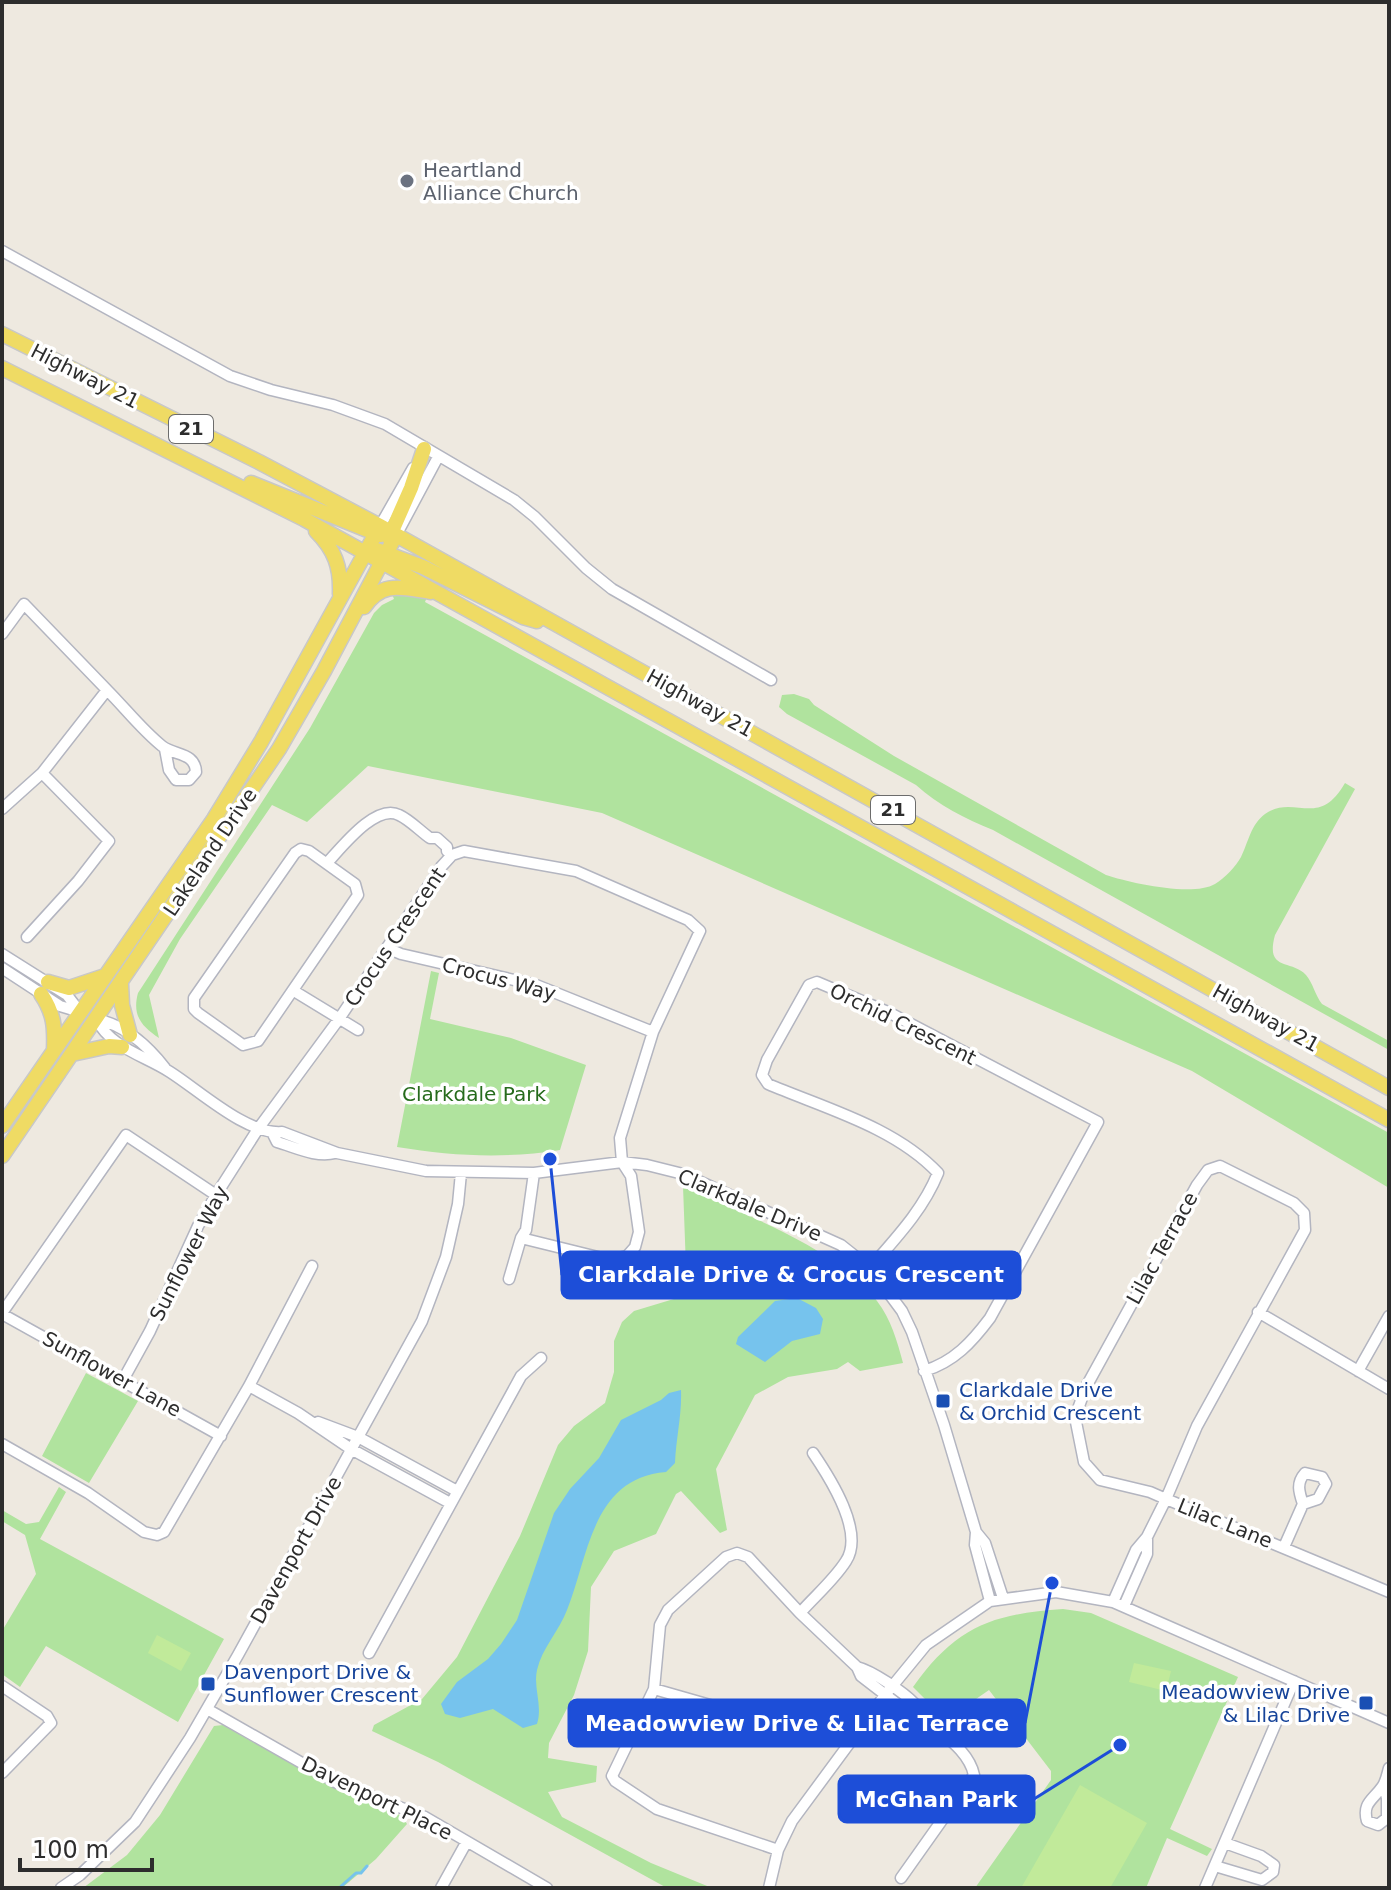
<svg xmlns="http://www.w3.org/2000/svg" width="1391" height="1890" font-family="'DejaVu Sans',sans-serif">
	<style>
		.green { fill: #b0e39e }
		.pitch { fill: #c1ea9a }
		.water { fill: #76c3ed }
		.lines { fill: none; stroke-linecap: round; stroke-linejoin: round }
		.stream { stroke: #76c3ed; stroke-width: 3 }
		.minor-casing { stroke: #b3b5c0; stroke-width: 13 }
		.major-casing { stroke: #c8c8c8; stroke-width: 17 }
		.minor { stroke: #fff; stroke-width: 10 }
		.major { stroke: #efdb64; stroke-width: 14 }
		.worship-dot { fill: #6b7280; stroke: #fff; stroke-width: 3 }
		.transit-dot { fill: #1a4fb4; stroke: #fff; stroke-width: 3 }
		.labels { text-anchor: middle; stroke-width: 7; stroke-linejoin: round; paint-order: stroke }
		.shield { fill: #fff; stroke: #6c6c6c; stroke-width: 2 }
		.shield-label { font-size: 18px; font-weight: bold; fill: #2d2d2d }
		.worship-label { font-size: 20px; fill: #5b616d; stroke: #fff; text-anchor: start }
		.street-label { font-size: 20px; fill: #2d2d2d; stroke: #fff }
		.park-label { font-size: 20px; fill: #266b1c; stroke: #fff }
		.transit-label { font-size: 20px; fill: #164399; stroke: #fff; text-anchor: start }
		.leader { fill: none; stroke: #1d4ed8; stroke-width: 3 }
		.callout-dot { fill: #1d4ed8; stroke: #fff; stroke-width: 3 }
		.callout { fill: #1d4ed8; stroke: #1d4ed8; stroke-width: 3 }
		.callout-label { font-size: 22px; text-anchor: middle; font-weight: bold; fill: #fff }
	</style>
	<rect width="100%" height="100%" fill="#eee9e0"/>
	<path class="green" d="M392,594L427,597L425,602L1389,1133V1188L1192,1071L602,813L368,766L307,822L272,805L180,939L149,995L159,1038C141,1026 132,1015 138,993L310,728L374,613L382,605L394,599Z
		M794,694L809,699L814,705L894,756L1106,875C1130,883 1193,897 1215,884C1225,878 1236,866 1241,857C1248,843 1251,824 1265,814C1295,793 1318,830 1345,783L1355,789L1275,935C1265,972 1291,959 1306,975C1313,983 1315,995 1322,1004L1389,1041V1050L993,830C966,819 938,805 916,785L787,714L779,707L782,695Z
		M431,971L439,973L430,1019L511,1038L586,1065L560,1150C504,1159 452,1156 397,1147Z
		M683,1186C742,1214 838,1248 877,1301C891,1319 897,1341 903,1363L860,1371L848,1362L837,1369L788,1377L755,1395L716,1469L727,1530L720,1533L681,1491L676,1494L656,1534L614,1551L591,1587L588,1651L574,1695L549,1743L548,1758L597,1766L596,1782L548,1792L562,1817L651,1863L712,1888H667L438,1762L372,1731L374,1725L422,1699L457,1657L520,1536L558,1445L574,1426L605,1403L614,1372V1341L622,1322L634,1311L687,1295Z
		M86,1373L138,1401L89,1483L42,1456Z
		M59,1487L66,1492L40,1539L224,1639L178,1722L46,1646L20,1687L2,1674V1631L36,1574L25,1535L2,1521V1510L26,1524L39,1522Z
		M1063,1609L1091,1613L1238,1677L1170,1829L1212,1849L1207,1856L1167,1838L1146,1888H975L1051,1780V1771L989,1690L946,1720L913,1687C956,1627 991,1614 1063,1609Z
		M223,1725L327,1784L402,1816L407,1824L376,1859L342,1888H83L127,1855L160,1815L214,1726Z"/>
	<path class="pitch" d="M157,1635L191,1653L181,1671L148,1653Z
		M1134,1663L1171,1671L1166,1691L1129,1682Z
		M1080,1785L1147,1823L1110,1888H1021Z"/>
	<path class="water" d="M797,1298L816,1308L823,1319L820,1334L792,1341L765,1362L736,1344L738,1337L775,1301Z
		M681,1390C682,1415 676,1438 675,1463L666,1472C592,1478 589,1555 567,1610C559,1631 542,1648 537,1670C533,1688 543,1705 537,1724L523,1728L493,1709L460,1718L445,1714L441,1704L457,1682L488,1659L501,1644L517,1620L554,1513L570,1489L599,1458L621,1420L661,1400L669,1393Z"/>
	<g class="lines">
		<path class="stream" d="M339,1888L356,1873H361L367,1866"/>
		<g class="minor-casing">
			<path id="minor" d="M2,251L230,376L271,390L333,405L385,424L514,500L535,517L586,568L612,589L771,680
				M380,526L413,468
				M399,530L438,457
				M2,634L24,604L107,690L42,773L2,809
				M107,690C125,708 142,730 162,746C175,756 195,752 196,772L189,780H176L169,770L165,749
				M301,849L309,851L355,884L358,895L258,1041L243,1045L198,1013L194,1009V998L295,853Z
				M327,863C342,847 376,803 399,815C410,820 420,831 430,838H437L447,847V851
				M27,937L78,881L109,841L42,773
				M387,948L401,954L536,985L653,1032
				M2,954L67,995L80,1012
				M2,968L60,1006L80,1012
				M294,991L358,1030
				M96,1019C112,1049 144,1055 170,1072C200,1091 247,1135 282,1132L337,1153L426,1171L534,1173L622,1162L647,1165L683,1174L841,1245L870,1268L902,1311L912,1332L944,1425L976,1532L985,1543L1003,1598
				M96,1019C125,1025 148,1046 165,1068
				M273,1134L277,1142C295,1147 316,1158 335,1153
				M870,1268C896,1238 923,1210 938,1173C895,1127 824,1108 768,1084L762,1075L767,1060L809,985L817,982L888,1012L1098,1122L990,1318C972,1342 954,1362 924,1371
				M509,1279L521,1238L526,1230L534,1173
				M1258,1312L1389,1389
				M2,1313L126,1135L216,1195
				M2,1314L221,1436
				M1358,1371L1389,1316
				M123,1380L150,1331L198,1226L216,1195L258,1129L339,1019L441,867L452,855L464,851L576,871L688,920L700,931L653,1032L620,1138L622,1162L631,1176L639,1232L635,1247L627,1256L610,1260L521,1238
				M249,1386L298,1413L351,1449L450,1503
				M318,1422L358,1437L457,1491
				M2,1444L88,1493L144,1532L157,1535L164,1532L249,1386L312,1266
				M976,1532L975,1545L990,1601
				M1284,1547L1303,1504C1299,1492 1296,1483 1305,1473L1322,1477L1326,1484L1318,1499L1303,1504
				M1113,1602L1136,1550L1147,1537L1166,1499L1197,1426L1305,1230L1304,1213L1294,1203L1220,1166L1208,1170L1197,1185L1086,1387L1075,1417L1084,1462L1100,1480L1150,1492L1166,1499L1389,1592
				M1124,1606L1147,1554V1537
				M800,1613C815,1596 834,1580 846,1561C865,1532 830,1478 813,1453
				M369,1653L521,1376L541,1358
				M857,1667C873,1671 903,1692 915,1704C919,1709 921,1715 926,1719C943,1735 969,1751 974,1775L901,1878
				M2,1686L47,1716L51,1723L2,1773
				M654,1689L717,1707
				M207,1709L337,1783L425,1817L547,1888
				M1384,1786L1387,1798V1818L1378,1825L1367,1821C1362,1803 1373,1800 1382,1787C1386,1782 1387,1775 1389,1768
				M778,1850L657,1809L615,1781L612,1776L654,1689L660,1625L668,1610L726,1557L737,1553L748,1557L800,1613L857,1667L861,1676L909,1713L922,1717
				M1215,1866L1262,1880L1273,1872L1274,1865L1261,1856L1225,1843
				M61,1888L80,1875L135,1822L190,1738L238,1655L422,1321L446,1257L458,1204L461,1173
				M441,1888L466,1843
				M769,1888L778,1850L792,1821L885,1695L926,1645L990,1601L1056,1592L1113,1602L1389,1723
				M1205,1888L1294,1681"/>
		</g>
		<g class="major-casing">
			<path id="major" d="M2,334L259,462L380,526L1389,1088
				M2,368L304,519L1389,1120
				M251,483L380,535
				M316,531C335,550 341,567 340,594
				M389,538L411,488L424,449
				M377,550L423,567L523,617L537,621
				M364,607C383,580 402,588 431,592
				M48,982L69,988L105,976
				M121,984L122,1005L130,1035
				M41,994C54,1013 55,1027 54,1050
				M72,1054L109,1046L122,1047
				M2,1126L214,819L261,742L380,526
				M2,1156L279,749L324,671L396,535"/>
		</g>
		<use href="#minor" class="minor"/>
		<use href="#major" class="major"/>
	</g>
	<circle class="worship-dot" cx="407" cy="181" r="8"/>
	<g class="transit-dot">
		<rect x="935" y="1393" width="16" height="16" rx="4"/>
		<rect x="200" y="1676" width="16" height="16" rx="4"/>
		<rect x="1358" y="1695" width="16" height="16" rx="4"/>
	</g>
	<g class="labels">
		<g class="shield">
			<rect x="169" y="415" width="44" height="28" rx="6"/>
			<rect x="871" y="796" width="44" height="28" rx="6"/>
		</g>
		<g class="shield-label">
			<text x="191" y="435">21</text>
			<text x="893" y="816">21</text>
		</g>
		<g class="worship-label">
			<text x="423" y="177">Heartland<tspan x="423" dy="23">Alliance Church</tspan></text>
		</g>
		<g class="street-label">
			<text transform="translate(85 376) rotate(27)" y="7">Highway 21</text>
			<text transform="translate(700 703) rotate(29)" y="7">Highway 21</text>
			<text transform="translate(210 852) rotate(-56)" y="7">Lakeland Drive</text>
			<text transform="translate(395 937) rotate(-56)" y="7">Crocus Crescent</text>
			<text transform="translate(499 979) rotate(15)" y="7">Crocus Way</text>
			<text transform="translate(1266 1018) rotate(29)" y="7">Highway 21</text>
			<text transform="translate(903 1024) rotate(26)" y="7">Orchid Crescent</text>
			<text transform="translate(750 1205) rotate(23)" y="7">Clarkdale Drive</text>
			<text transform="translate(1162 1248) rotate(-61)" y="7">Lilac Terrace</text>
			<text transform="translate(189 1253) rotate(-63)" y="7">Sunflower Way</text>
			<text transform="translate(112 1374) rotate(29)" y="7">Sunflower Lane</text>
			<text transform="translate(1225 1523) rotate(22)" y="7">Lilac Lane</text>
			<text transform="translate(296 1550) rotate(-61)" y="7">Davenport Drive</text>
			<text transform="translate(377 1798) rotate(26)" y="7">Davenport Place</text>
		</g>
		<g class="park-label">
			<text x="474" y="1101">Clarkdale Park</text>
		</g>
		<g class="transit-label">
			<text x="959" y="1397">Clarkdale Drive<tspan x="959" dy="23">&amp; Orchid Crescent</tspan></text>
			<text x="224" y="1679">Davenport Drive &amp;<tspan x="224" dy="23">Sunflower Crescent</tspan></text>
			<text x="1350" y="1699" text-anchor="end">Meadowview Drive<tspan x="1350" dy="23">&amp; Lilac Drive</tspan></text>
		</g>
	</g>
	<path class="leader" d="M550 1159L562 1275M1052 1583L1025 1723M1120 1745L1034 1799"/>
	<g class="callout-dot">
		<circle cx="550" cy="1159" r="8"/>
		<circle cx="1052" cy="1583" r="8"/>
		<circle cx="1120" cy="1745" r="8"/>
	</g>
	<g class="callout">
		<rect x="562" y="1252" width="458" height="46" rx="8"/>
		<rect x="569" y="1700" width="456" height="46" rx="8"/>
		<rect x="839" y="1776" width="195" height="46" rx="8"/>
	</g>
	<g class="callout-label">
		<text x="791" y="1282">Clarkdale Drive &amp; Crocus Crescent</text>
		<text x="797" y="1731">Meadowview Drive &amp; Lilac Terrace</text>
		<text x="936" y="1807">McGhan Park</text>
	</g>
	<rect width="1391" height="1890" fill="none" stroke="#2d2d2d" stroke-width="8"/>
	<path d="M20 1858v12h132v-12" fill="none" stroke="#2d2d2d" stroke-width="4"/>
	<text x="32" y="1858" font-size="24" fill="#2d2d2d" stroke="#ffffff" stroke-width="6" paint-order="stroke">100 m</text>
</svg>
